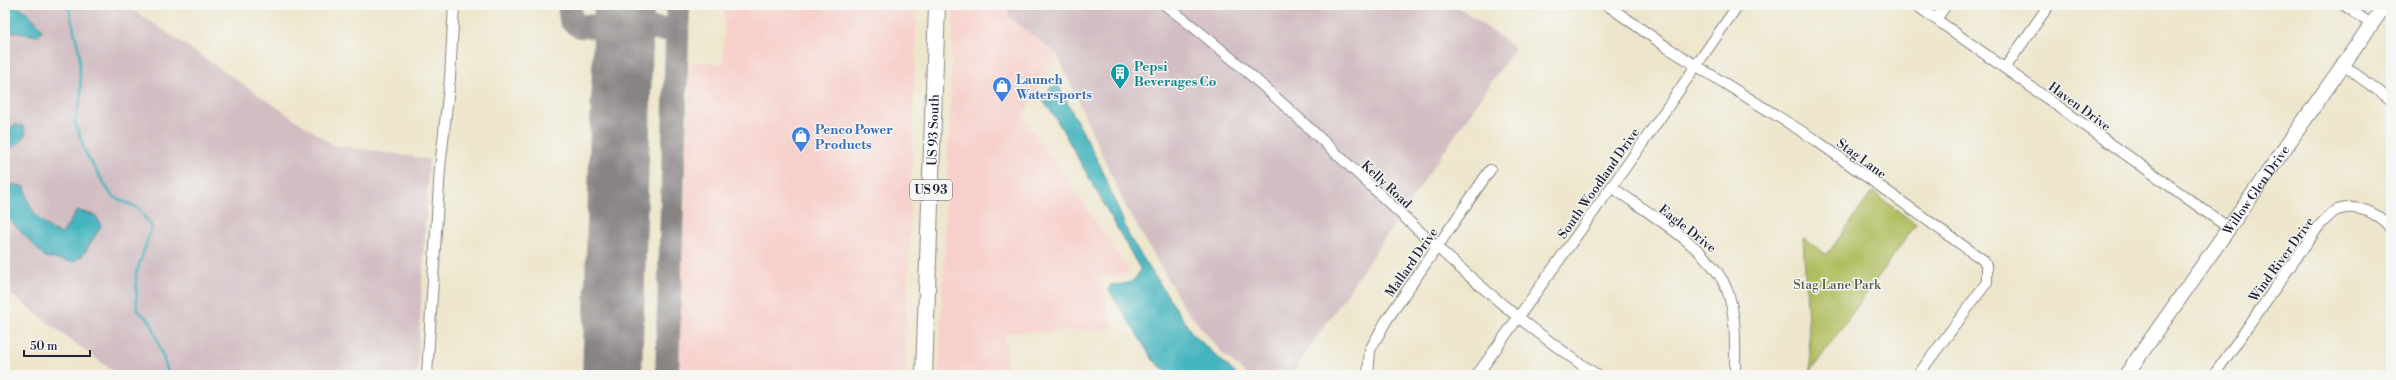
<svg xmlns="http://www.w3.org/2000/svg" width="2396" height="380" font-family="'Libre Bodoni',serif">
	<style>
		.built { fill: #f7d0cb }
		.industrial { fill: #d2bec2 }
		.green { fill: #b1be60; stroke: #6a704e }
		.water { fill: #44b4be; stroke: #336b7c }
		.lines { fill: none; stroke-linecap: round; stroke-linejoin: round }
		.stream { stroke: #44b4be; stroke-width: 2.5 }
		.taxiway { stroke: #888484; stroke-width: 24 }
		.runway { stroke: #888484; stroke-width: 60 }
		.street-casing { stroke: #888484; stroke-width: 12 }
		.secondary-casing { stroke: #888484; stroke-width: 16 }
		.primary-casing { stroke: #888484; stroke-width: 18 }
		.street { stroke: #fff; stroke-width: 10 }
		.secondary { stroke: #fff; stroke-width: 14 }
		.primary { stroke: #fff; stroke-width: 16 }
		.labels { text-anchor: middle; stroke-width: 3; stroke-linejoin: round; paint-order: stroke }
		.shield { fill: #f6f6f2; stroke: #626272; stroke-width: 1 }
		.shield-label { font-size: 12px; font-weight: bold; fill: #22223b }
		.culture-label { font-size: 13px; font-weight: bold; fill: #0d838f; stroke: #f6f6f2; text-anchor: start }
		.shop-label { font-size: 13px; font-weight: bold; fill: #366cbe; stroke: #f6f6f2; text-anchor: start }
		.street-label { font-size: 13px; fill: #22223b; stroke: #f6f6f2 }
		.park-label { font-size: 13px; fill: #545948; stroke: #f6f6f2 }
	</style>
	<rect width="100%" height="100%" fill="#f6f6f2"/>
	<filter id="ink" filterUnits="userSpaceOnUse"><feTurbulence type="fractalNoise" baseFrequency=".025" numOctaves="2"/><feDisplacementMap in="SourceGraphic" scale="8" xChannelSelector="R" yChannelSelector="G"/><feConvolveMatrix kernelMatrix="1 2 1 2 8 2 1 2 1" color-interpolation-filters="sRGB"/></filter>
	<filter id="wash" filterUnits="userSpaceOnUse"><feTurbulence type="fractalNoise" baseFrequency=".012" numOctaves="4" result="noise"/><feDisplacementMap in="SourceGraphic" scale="16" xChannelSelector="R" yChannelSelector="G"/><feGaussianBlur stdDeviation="0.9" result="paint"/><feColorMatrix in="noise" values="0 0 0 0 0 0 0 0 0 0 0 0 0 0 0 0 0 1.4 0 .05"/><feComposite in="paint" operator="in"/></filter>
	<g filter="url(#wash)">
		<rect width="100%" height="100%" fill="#eee6cc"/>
		<path class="built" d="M725,5H917L905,375H678L691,62L723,64Z
			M954,5H1009L1008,16L1057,54L1023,116L1130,272L1100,277L1113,329L1006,333L1007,375H939Z"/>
		<path class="industrial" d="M5,5H126L333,145L429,159L417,375H118L5,290Z
			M1009,5H1456L1515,48L1291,375H1247L1222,353L1183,306L1124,203L1057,54L1008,16Z"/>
		<path class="green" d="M1872,192L1916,224L1811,371L1803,238L1827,255Z"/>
		<path class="water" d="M5,5C23,5 33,16 42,30L38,36L13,32L5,34Z
			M1058,85L1100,165L1130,238L1192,333L1237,375H1170L1153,360L1109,290L1110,285C1124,284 1136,285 1140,269L1054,115L1043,101L1051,87Z
			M15,125L23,126L26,133C21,143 16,147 5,148V129Z
			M5,183L25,187C29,211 39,224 62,234L77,210L96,216L101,226L84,254L73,262L45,257L5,215Z"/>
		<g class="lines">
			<path class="stream" d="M68,5L79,51L81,96L75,122L86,154L112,196L138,208L152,227L136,274L137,310L151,322L169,375"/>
			<path class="taxiway" d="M569,5L571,20L579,26L677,30
				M667,375L678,5"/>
			<path class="runway" d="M612,375L624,5"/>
		</g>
	</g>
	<g filter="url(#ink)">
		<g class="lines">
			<g class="street-casing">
				<path id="street" d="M1165,5C1317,119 1438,269 1597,375
					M1607,5L1668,48L1814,139L1983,260L1987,267V282L1918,375
					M1916,5L2229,228
					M2344,5L2371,24
					M1936,19L1946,5
					M2343,65L2391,100
					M2005,68L2049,5
					M1612,187C1647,213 1712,249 1727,290C1737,316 1735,347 1735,375
					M427,375L440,168L450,78L454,5
					M1368,375L1370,350L1386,321L1490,170
					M1477,375L1642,144L1738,5
					M2214,375L2318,227C2323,222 2331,213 2337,210C2357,203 2379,213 2391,229"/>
			</g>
			<g class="secondary-casing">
				<g id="secondary">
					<path id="s1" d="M2126,375L2385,5"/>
				</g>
			</g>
			<g class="primary-casing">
				<g id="primary">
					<path id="s2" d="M924,375L937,5"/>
				</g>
			</g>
			<use href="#street" class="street"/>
			<use href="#secondary" class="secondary"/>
			<use href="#primary" class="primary"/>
		</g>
	</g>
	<defs>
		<g id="building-pin" transform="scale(1)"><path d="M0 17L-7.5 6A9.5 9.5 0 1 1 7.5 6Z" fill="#0f9aa8" stroke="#f6f6f2"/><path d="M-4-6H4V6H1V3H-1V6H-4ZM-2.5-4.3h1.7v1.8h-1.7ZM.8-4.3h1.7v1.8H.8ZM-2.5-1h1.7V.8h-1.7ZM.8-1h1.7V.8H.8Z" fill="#fff"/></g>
		<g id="shop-pin" transform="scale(1)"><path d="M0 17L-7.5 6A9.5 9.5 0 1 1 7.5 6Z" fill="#3f7fe0" stroke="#f6f6f2"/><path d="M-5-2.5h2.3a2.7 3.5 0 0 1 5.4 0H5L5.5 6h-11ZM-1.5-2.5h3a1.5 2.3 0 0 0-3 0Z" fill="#fff"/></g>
	</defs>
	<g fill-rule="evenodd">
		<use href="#building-pin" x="1120" y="73"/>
		<use href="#shop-pin" x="1002" y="86"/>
		<use href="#shop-pin" x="801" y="136"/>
	</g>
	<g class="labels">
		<rect class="shield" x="910" y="180" width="42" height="20" rx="3"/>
		<g class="shield-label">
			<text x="931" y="194">US 93</text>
		</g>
		<g class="culture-label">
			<text x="1134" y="71">Pepsi<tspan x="1134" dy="15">Beverages Co</tspan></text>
		</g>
		<g class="shop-label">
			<text x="1016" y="84">Launch<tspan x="1016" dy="15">Watersports</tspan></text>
			<text x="815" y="134">Penco Power<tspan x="815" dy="15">Products</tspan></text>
		</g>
		<g class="street-label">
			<text transform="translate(2080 106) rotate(36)" y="5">Haven Drive</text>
			<text dy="5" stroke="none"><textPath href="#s2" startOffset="245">US 93 South</textPath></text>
			<text transform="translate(1862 158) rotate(36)" y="5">Stag Lane</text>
			<text transform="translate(1598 183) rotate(-55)" y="5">South Woodland Drive</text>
			<text transform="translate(1387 184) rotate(43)" y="5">Kelly Road</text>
			<text dy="5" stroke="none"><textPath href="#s1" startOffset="226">Willow Glen Drive</textPath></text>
			<text transform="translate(1688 228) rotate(38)" y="5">Eagle Drive</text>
			<text transform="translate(2281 259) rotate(-54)" y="5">Wind River Drive</text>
			<text transform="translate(1411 262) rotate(-55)" y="5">Mallard Drive</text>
		</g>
		<g class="park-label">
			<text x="1837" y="289">Stag Lane Park</text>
		</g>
	</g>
	<rect width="2396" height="380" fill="none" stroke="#f6f6f2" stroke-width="20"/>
	<path d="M24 350v6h66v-6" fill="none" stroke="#22223b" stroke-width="2"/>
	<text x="30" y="350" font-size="12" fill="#22223b" stroke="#f6f6f2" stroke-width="3" paint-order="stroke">50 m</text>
</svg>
